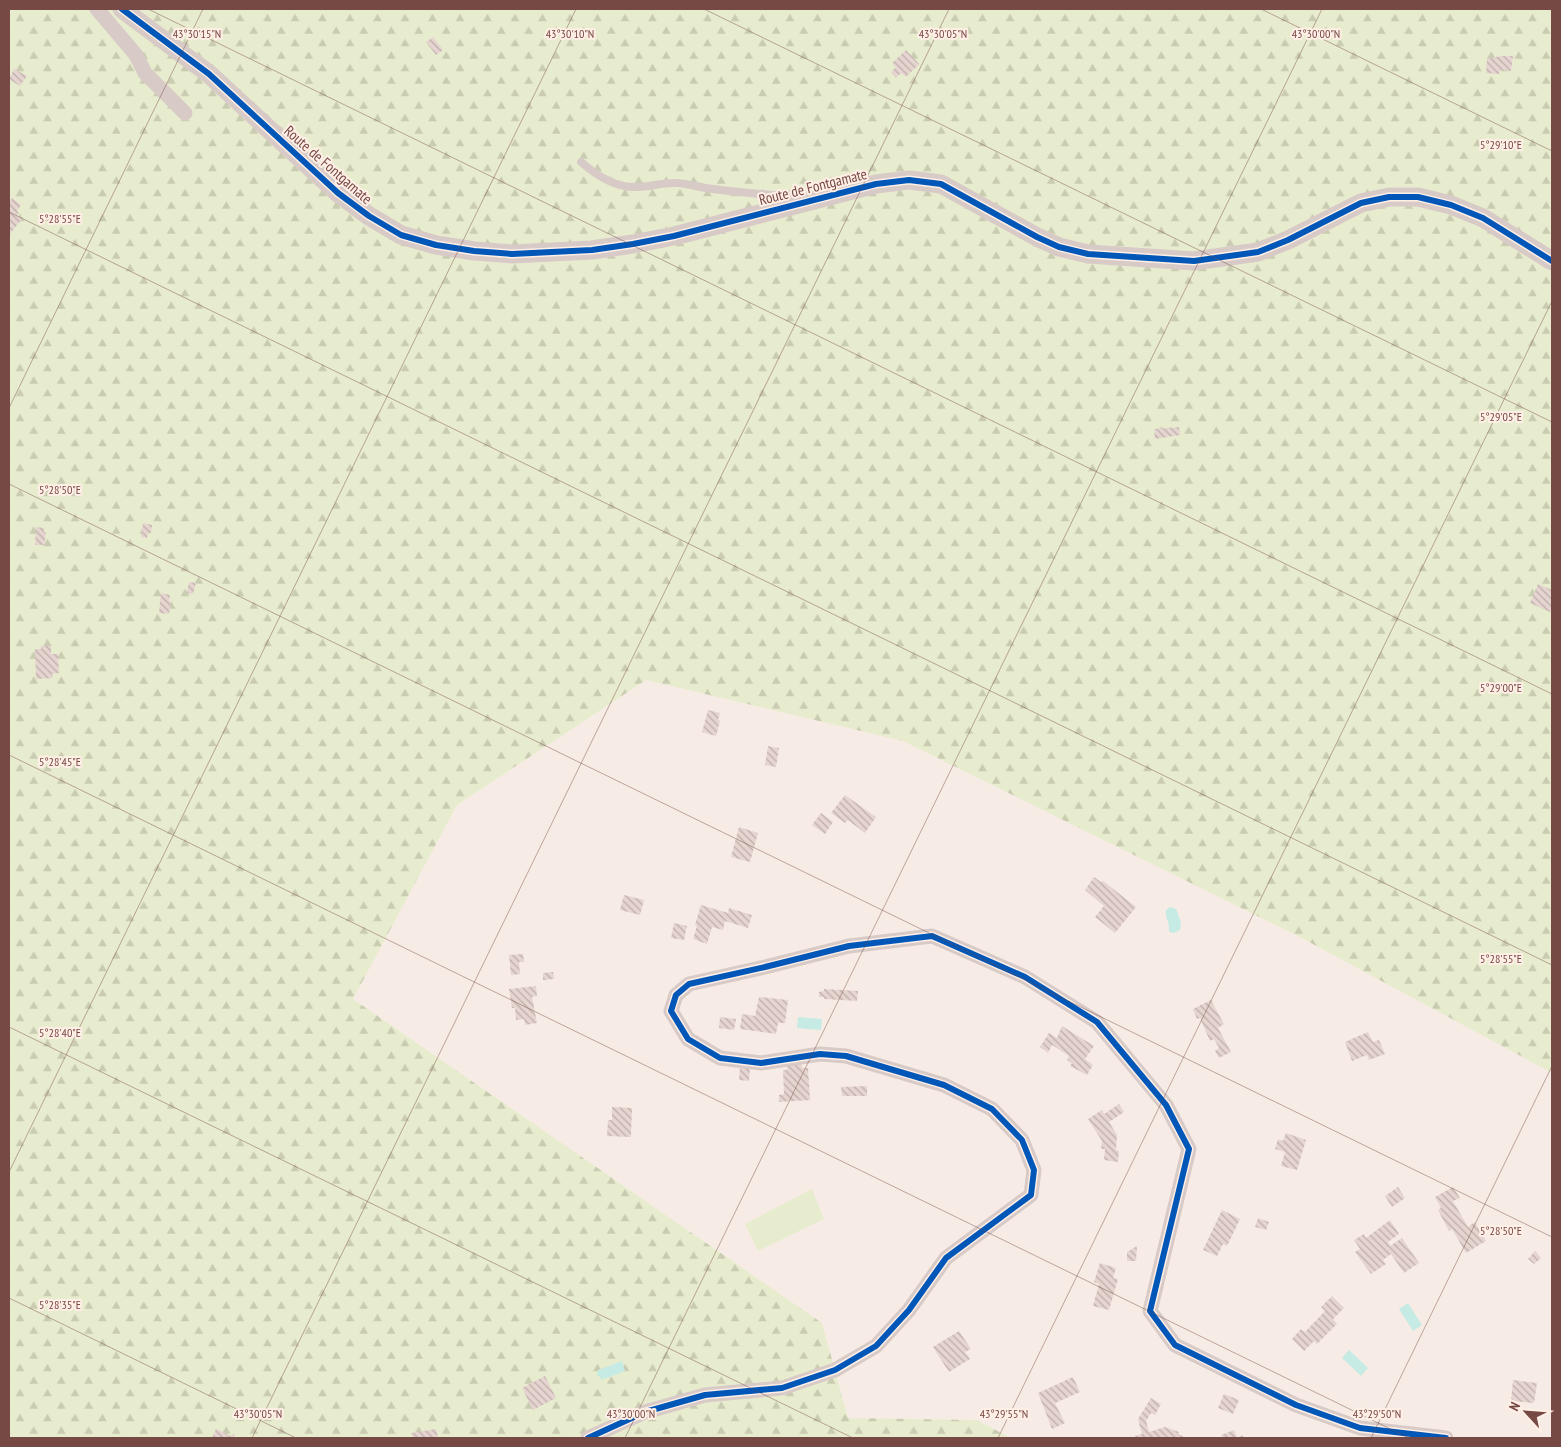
<svg xmlns="http://www.w3.org/2000/svg" width="1561" height="1447" font-family="'PT Sans Narrow',sans-serif">
	<style>
		.green { fill: #e8ecce }
		.forest { fill: url(#forest-firs) }
		.water { fill: #c6eae4 }
		.building { fill: url(#building-back-hatch) }
		.lines { fill: none; stroke-linecap: round; stroke-linejoin: round }
		.service { stroke: #d8cac7; stroke-width: 8 }
		.minor { stroke: #d8cac7; stroke-width: 15 }
		.tertiary { stroke: #d8cac7; stroke-width: 19 }
		.cycleway-casing { stroke: #ffefe6; stroke-width: 9 }
		.cycleway { stroke: #0057b8; stroke-width: 6 }
		.ticks { fill: none; stroke: #764944; stroke-width: 1; stroke-opacity: 0.45 }
		.labels { text-anchor: middle; stroke-width: 4; stroke-linejoin: round; paint-order: stroke }
		.street-label { font-size: 15px; fill: #764944; stroke: #ffefe6 }
		.ticks-label { font-size: 12px; text-anchor: middle; fill: #764944; stroke: #ffefe6; stroke-width: 4; stroke-linejoin: round; paint-order: stroke }
	</style>
	<defs>
		<pattern id="forest-firs" width="22" height="20" patternUnits="userSpaceOnUse" patternTransform="scale(1.25)"><rect width="22" height="20" fill="#e8ecce"/><path d="M5 1l3.5 6h-7zM16 11l3.5 6h-7z" fill="#caccb2"/></pattern>
		<pattern id="building-back-hatch" width="6" height="6" patternUnits="userSpaceOnUse" patternTransform="scale(1.25)"><rect width="6" height="6" fill="#e5d4d0"/><path d="M-1 5l2 2M0 0l6 6M5-1l2 2" fill="none" stroke="#beaeaa"/></pattern>
	</defs>
	<rect width="100%" height="100%" fill="#f7ece5"/>
	<path class="green" d="M812,1189L824,1219L758,1251L745,1224Z"/>
	<path class="forest" d="M9,9H1552V1073L1298,936L903,741L646,680L457,805L353,999L822,1323L848,1418L977,1420L1011,1438H9Z"/>
	<path class="water" d="M1170,907L1176,909L1181,922L1180,930L1174,933L1169,932C1170,922 1164,916 1166,910Z
		M798,1017L822,1019L821,1030L797,1028Z
		M1408,1303L1422,1325L1413,1331L1399,1309Z
		M1349,1350L1368,1368L1361,1376L1342,1358Z
		M622,1361L625,1371L601,1380L600,1376H597L598,1370Z"/>
	<path class="building" d="M433,37L443,50L436,55L426,42Z
		M906,50L919,64L906,77L901,73L896,78L891,72L896,67L892,63Z
		M1501,56H1513L1511,71L1500,70L1499,74L1486,73L1487,59Z
		M14,69L27,76L20,86L9,79Z
		M12,198L21,205L17,211L19,213L17,215L22,219L9,235V203Z
		M1179,427L1180,435L1155,439L1154,429Z
		M143,523L152,525L151,533H148L147,538L141,537Z
		M36,527L44,528V532L46,533L44,545H35Z
		M189,582L196,583L193,594L187,593Z
		M1538,584L1552,590V608L1550,612L1530,603Z
		M161,593L170,595L169,601L171,602L169,614L159,613Z
		M41,646H51V654H58L59,673L52,674L53,678L36,679L35,649H41Z
		M708,710L720,713L718,720L720,721L716,736L702,732Z
		M768,746L779,748L776,767L765,765Z
		M845,795L876,817L865,833L848,820L845,823L831,813Z
		M821,813L833,822L825,834L812,825Z
		M739,827L758,833L750,862L731,857Z
		M1094,877L1101,882L1103,881L1136,907L1115,933L1095,917L1104,906L1085,890Z
		M624,895L644,900L640,915L620,910Z
		M701,905L728,913L729,908L752,915L748,928L725,921L723,930L712,927L707,944L693,939L697,926L695,925Z
		M674,923L687,926L684,940L671,938Z
		M523,954L524,962H519L520,974L511,975L509,955Z
		M553,972L554,979L543,980V973Z
		M536,986L537,996L532,997L537,1023L525,1025L524,1019L516,1020L515,1008H512L509,989Z
		M824,989L858,991L857,1001L824,999V997H819V992L824,991Z
		M759,997L788,1000L785,1023H778L776,1034L740,1029L742,1014L755,1016Z
		M1211,1000L1224,1024L1218,1028L1231,1052L1219,1058L1215,1051L1219,1048L1214,1039L1210,1041L1200,1018L1197,1019L1193,1009Z
		M720,1017L736,1019L734,1030L719,1028Z
		M1062,1026L1094,1046L1085,1059L1093,1065L1087,1075L1070,1066L1072,1063L1067,1060L1069,1056L1052,1045L1048,1053L1040,1047L1049,1033L1057,1038Z
		M1368,1032L1373,1042L1379,1040L1385,1054L1369,1060L1367,1055L1352,1061L1345,1042Z
		M801,1060L802,1068H808L810,1100L779,1102V1095L784,1094L783,1070H787L786,1061Z
		M740,1066L750,1067L749,1081L739,1080Z
		M867,1086V1096H842L841,1087Z
		M1119,1104L1124,1112L1109,1122L1117,1135L1116,1150L1119,1151L1118,1162L1104,1160L1105,1149H1101L1102,1141L1088,1119L1102,1110L1104,1114Z
		M612,1107L632,1108L631,1137L607,1136L608,1120H612Z
		M1286,1133L1306,1140L1297,1170L1281,1166L1285,1152L1275,1149L1278,1139L1283,1141Z
		M1398,1187L1405,1198L1392,1207L1385,1196Z
		M1453,1187L1460,1198L1453,1201L1468,1227L1475,1222L1486,1241L1466,1253L1452,1229L1449,1231L1438,1210L1441,1208L1435,1197Z
		M1222,1210L1240,1219L1227,1246L1223,1244L1217,1256L1203,1250Z
		M1258,1218L1269,1222L1266,1230L1255,1227Z
		M1390,1220L1399,1234L1388,1242L1390,1246L1402,1238L1419,1263L1404,1273L1391,1254L1383,1260L1386,1264L1371,1274L1355,1252L1360,1249L1354,1240L1364,1234L1366,1238Z
		M1137,1246L1136,1261H1127V1252Z
		M1535,1251L1541,1258L1534,1264L1528,1259Z
		M1100,1263L1116,1268L1113,1278L1118,1279L1109,1310L1093,1306L1099,1284L1094,1282Z
		M1332,1296L1344,1308L1333,1319L1337,1324L1317,1344L1314,1341L1304,1351L1292,1339L1301,1329L1305,1332L1325,1311L1321,1307Z
		M959,1331L971,1349L965,1352L970,1359L949,1372L933,1347Z
		M545,1376L556,1398L533,1410L522,1388Z
		M1073,1377L1080,1392L1055,1403L1065,1423L1052,1429L1038,1393Z
		M1513,1380L1537,1383L1534,1403L1511,1401Z
		M1224,1394L1239,1400L1233,1414L1218,1408Z
		M1151,1398L1161,1404L1155,1415L1151,1413L1146,1421L1149,1432L1165,1427L1179,1432L1178,1434L1186,1438H1135V1436L1142,1434L1138,1419Z
		M216,1429L227,1434L228,1436L234,1434L235,1438H212Z
		M436,1429L438,1438H413L411,1433Z
		M1234,1430L1237,1438L1243,1435L1244,1438H1223L1221,1435Z"/>
	<g class="lines">
		<path class="service" d="M581,162C596,175 616,188 636,187C650,187 664,182 678,183C690,184 701,188 713,189C741,193 769,194 797,198"/>
		<path class="minor" d="M97,9L136,55L145,73L185,113
			M588,1438L645,1412L705,1395L782,1388L835,1370L876,1346L909,1310L946,1258L1031,1195L1034,1170L1022,1140L992,1109L944,1085L846,1056L820,1054L761,1063L720,1058L688,1039L671,1011L676,995L689,984L765,967L849,946L932,936L1025,977L1097,1022L1166,1105L1189,1149L1150,1311L1175,1345L1296,1405L1360,1428L1446,1438"/>
		<path class="tertiary" d="M122,9L209,74L338,193L369,216L401,235L436,245L474,251L512,254L592,250L633,244L674,236L876,184L909,180L941,184L1037,237L1059,247L1088,254L1194,261L1258,252L1288,240L1361,203L1389,197H1418L1451,205L1483,218L1552,261"/>
		<g class="cycleway-casing">
			<path id="cycleway" d="M122,9L209,74L338,193L369,216L401,235L436,245L474,251L512,254L592,250L633,244L674,236L876,184L909,180L941,184L1037,237L1059,247L1088,254L1194,261L1258,252L1288,240L1361,203L1389,197H1418L1451,205L1483,218L1552,261
				M588,1438L645,1412L705,1395L782,1388L835,1370L876,1346L909,1310L946,1258L1031,1195L1034,1170L1022,1140L992,1109L944,1085L846,1056L820,1054L761,1063L720,1058L688,1039L671,1011L676,995L689,984L765,967L849,946L932,936L1025,977L1097,1022L1166,1105L1189,1149L1150,1311L1175,1345L1296,1405L1360,1428L1446,1438"/>
		</g>
		<use href="#cycleway" class="cycleway"/>
	</g>
	<path class="ticks" d="M148,9L1552,694M704,9L1552,422M1261,9L1552,151M9,212L1552,965M9,408L203,9M9,484L1552,1237M9,755L1409,1438M9,1027L853,1438M9,1172L576,9M9,1298L296,1438M252,1438L949,9M625,1438L1322,9M998,1438L1552,301M1371,1438L1552,1066"/>
	<g class="labels">
		<g class="street-label">
			<text transform="translate(328 165) rotate(41)" y="5">Route de Fontgamate</text>
			<text transform="translate(813 187) rotate(-14)" y="5">Route de Fontgamate</text>
		</g>
	</g>
	<g class="ticks-label">
		<text x="197" y="38">43°30'15"N</text>
		<text x="943" y="38">43°30'05"N</text>
		<text x="1316" y="38">43°30'00"N</text>
		<text x="570" y="38">43°30'10"N</text>
		<text x="1501" y="149">5°29'10"E</text>
		<text x="60" y="223">5°28'55"E</text>
		<text x="1501" y="421">5°29'05"E</text>
		<text x="60" y="494">5°28'50"E</text>
		<text x="1501" y="692">5°29'00"E</text>
		<text x="60" y="766">5°28'45"E</text>
		<text x="1501" y="963">5°28'55"E</text>
		<text x="60" y="1037">5°28'40"E</text>
		<text x="1501" y="1235">5°28'50"E</text>
		<text x="60" y="1309">5°28'35"E</text>
		<text x="258" y="1418">43°30'05"N</text>
		<text x="631" y="1418">43°30'00"N</text>
		<text x="1004" y="1418">43°29'55"N</text>
		<text x="1377" y="1418">43°29'50"N</text>
	</g>
	<rect width="1561" height="1447" fill="none" stroke="#764944" stroke-width="20"/>
	<g transform="translate(1526 1412) rotate(296)" stroke="#ffefe6" stroke-width="4" paint-order="stroke">
	<path d="M0-4L9 19L0 12L-9 19Z" fill="#764944"/>
	<text y="-8" font-size="14" font-weight="bold" text-anchor="middle" fill="#764944">N</text>
	</g>
</svg>
